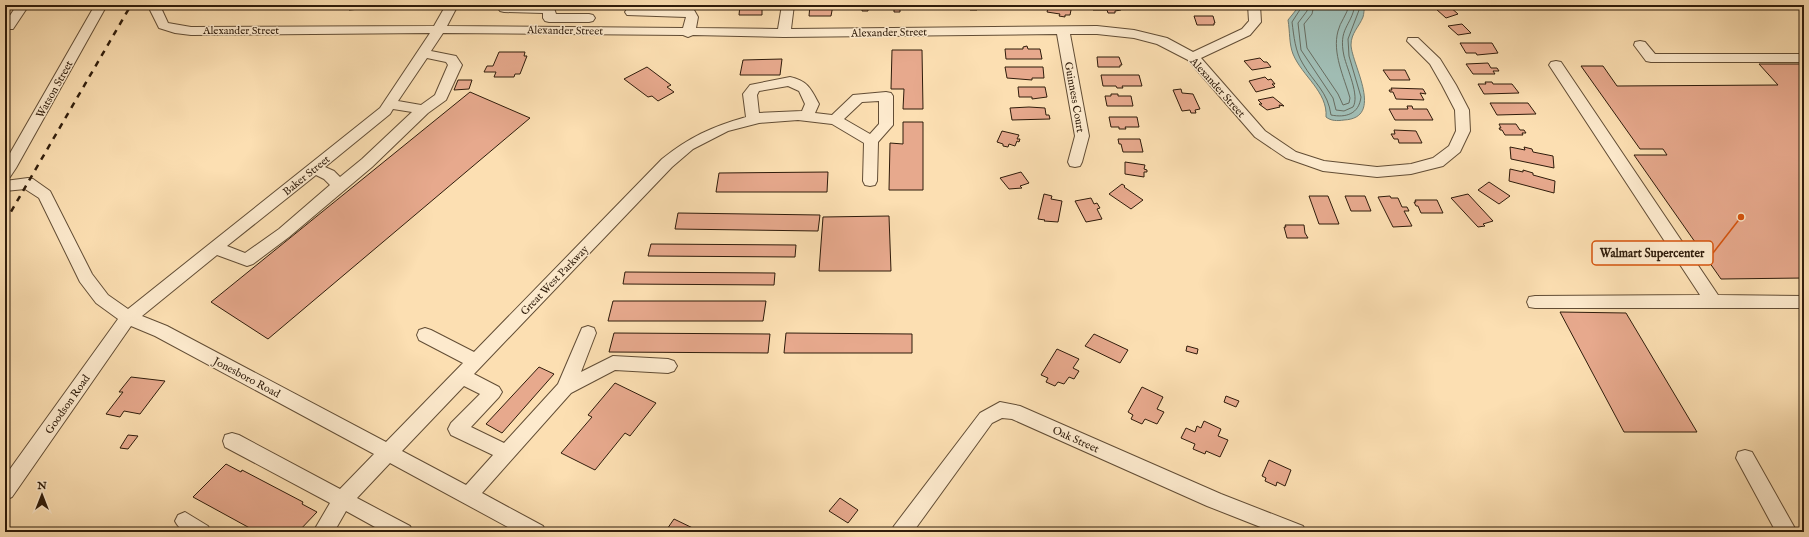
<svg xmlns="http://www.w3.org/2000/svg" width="1809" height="537" font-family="'IM FELL English',serif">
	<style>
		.water { fill: #a0bcb3; stroke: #737c70 }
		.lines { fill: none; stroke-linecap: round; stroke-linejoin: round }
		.shore { stroke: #686c5f; stroke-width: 1 }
		.building { fill: #e7a98d; stroke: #2f1c0b }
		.minor-casing { stroke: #624d35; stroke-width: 2 }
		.minor { fill: #fdeacd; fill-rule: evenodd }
		.rail { stroke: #2f1c0b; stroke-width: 2.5; stroke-dasharray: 6 6; stroke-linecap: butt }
		.labels { text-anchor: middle; stroke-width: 3; stroke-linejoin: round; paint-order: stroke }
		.street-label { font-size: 11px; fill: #2f1c0b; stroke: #fdeacd }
		.leader { fill: none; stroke: #d6530c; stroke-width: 1.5 }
		.callout-dot { fill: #d6530c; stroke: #fdeacd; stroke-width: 1.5 }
		.callout { fill: #fdeacd; stroke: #d6530c; stroke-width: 1.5 }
		.callout-label { font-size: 12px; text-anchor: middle; font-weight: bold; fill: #2f1c0b }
	</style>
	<rect width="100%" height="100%" fill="#fcdfb2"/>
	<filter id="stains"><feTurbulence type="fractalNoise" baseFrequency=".005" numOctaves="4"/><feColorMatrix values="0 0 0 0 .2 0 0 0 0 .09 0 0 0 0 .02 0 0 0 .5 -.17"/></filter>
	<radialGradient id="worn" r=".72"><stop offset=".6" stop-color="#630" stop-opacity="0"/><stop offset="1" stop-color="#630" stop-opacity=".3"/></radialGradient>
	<path class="water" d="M1300,5H1365C1364,9 1364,14 1363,17C1359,27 1351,33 1351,45C1352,65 1385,118 1344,120C1337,121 1331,121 1326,117C1328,92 1302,76 1293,54C1289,44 1290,32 1288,20Z"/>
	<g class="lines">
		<path class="shore" d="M1303,5L1292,22C1294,37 1295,51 1303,64C1314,83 1328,92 1331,115C1346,118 1359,114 1361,97L1349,56L1348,39L1361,5
			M1308,5L1307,11L1298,23L1301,50L1333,98L1336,110L1344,111L1353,107C1360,96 1347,69 1344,56C1338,28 1351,27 1355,5
			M1314,5L1312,14L1304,24L1307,48L1338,94L1343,105L1349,103L1350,98C1344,77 1332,53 1338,31C1340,22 1347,15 1349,5"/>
	</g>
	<path class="building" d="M311,5H327L325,8L309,9Z
		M350,5H374L372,8L349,10Z
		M740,5H767L766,9H762V15H739Z
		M810,5H833L831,16H809Z
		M850,5H873V7H868V11H862V7L850,8Z
		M885,5H908V9H900V12H894V9H885Z
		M957,5H980V7H977V10H970V7H957Z
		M989,5H1012L1013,8L989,9Z
		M1020,5H1043V8L1021,9Z
		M1049,5H1072L1070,15H1065V17L1059,16L1060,14L1047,12Z
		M1091,5H1120L1121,10L1115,11V13H1108L1107,10H1093Z
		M1203,5H1227L1228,8H1204Z
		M1449,6L1458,14L1446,18L1436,9Z
		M1194,16H1213L1215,23H1214V25H1197Z
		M1462,24L1471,33L1458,35L1448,26Z
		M1460,43H1492L1498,53L1477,55L1476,53H1466Z
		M1027,46L1028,49H1040L1042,59H1006L1005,49H1023V47Z
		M892,50H922L923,109H903L904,89H891Z
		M499,52H525L524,56H527L520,74H515L514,77H494L496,72H484L487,66H493Z
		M1097,57H1119L1122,65H1120V67H1098Z
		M1260,58L1264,62H1267L1271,67L1252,70L1244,61Z
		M782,59L780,75H740L743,60Z
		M1488,63L1491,68H1497L1499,71H1493L1495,74H1473L1466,64Z
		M1759,64H1804V278L1721,279L1634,155H1667L1663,149H1640L1581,66H1603L1617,86L1778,85Z
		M647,67L671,85L667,87L674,92L658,101L652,96L648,97L624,79Z
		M1005,67H1043L1044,78H1032V80L1007,78Z
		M1383,70H1405L1410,80H1390Z
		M1101,75H1139L1142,86H1122L1123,88H1117L1116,86H1103Z
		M1265,77L1268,80L1271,79L1275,84H1272L1275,87L1256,92L1249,81Z
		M458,80H472L469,89L454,90Z
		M1485,82H1492L1493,84H1512L1519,93L1484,94L1478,84H1486Z
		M1018,87H1045L1047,97L1032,99V97H1019Z
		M1391,88L1423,89L1426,94L1420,93L1424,100L1396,99L1393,92H1390L1389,90H1392Z
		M1181,89L1182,93L1193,94L1200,109L1195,110L1196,113H1191L1190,110L1182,111L1173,90Z
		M470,92L530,118L268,339L211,302Z
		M1111,94H1118V96H1131L1133,106H1107L1105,96H1111Z
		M1273,97L1284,106L1279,105L1280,107L1267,110L1259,104H1262L1258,100Z
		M1490,103H1528L1536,114L1497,115Z
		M1407,106H1412L1413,109H1427L1433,120H1395L1389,109H1408Z
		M1029,107L1045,108L1046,115H1049L1050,119L1012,120L1010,108Z
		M1109,117H1137L1139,127H1125L1126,129H1119V127H1111Z
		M903,122H923V190H889L890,143L903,144Z
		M1499,124H1516L1520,130H1524L1526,133H1522L1523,135H1505L1502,130H1500L1499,128H1501Z
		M1394,130L1416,131L1422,143H1399L1398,139H1394L1391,134H1395Z
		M1002,131L1019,135L1017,139H1020L1019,142L1017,141L1015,146L1009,144L1008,147L1003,146V144L997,142Z
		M1118,139H1140L1143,152H1123L1121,144H1119Z
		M1510,147L1525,150L1524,147L1532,149L1533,152L1553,156L1554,168L1511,159Z
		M1125,162L1145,165L1144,169L1147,170V172H1144V177L1125,174Z
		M1510,169L1523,172V170L1533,173V175L1555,181L1554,193L1509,181Z
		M828,172L827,192H716L719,173Z
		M1021,172L1029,183L1020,186L1022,188L1009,189L1000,178Z
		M1489,182L1510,196L1499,204L1478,190Z
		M1122,184L1125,186L1124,187L1143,200L1131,209L1109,194Z
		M1044,194L1052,196L1051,199L1062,201L1058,222L1044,221L1045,220L1038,219Z
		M1468,194L1493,221L1483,224L1485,226L1478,227L1451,198Z
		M1309,196H1328L1339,224H1319Z
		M1345,196H1365L1371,211H1351Z
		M1390,196L1391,198H1398L1402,207H1407L1409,211H1404L1412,226L1393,227L1378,197Z
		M1091,198L1094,204L1097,203L1100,208L1097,209L1102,219L1086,222L1075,201Z
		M1415,200H1437L1443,213H1421L1418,206H1416L1414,202H1416Z
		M678,213L820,215L818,231L675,229Z
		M889,216L891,271H819L823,217Z
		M1285,225H1304L1305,233L1308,238H1287L1284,227H1286Z
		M651,244L796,245L795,257L648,256Z
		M625,272L775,273L774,285L623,284Z
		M613,301H766L763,321H608Z
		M1560,312L1626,313L1697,432H1624Z
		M614,333L770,334L768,353L609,352Z
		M786,333L912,334V353H784Z
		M1094,334L1128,350L1120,363L1085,346Z
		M1187,346L1198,349L1197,354L1186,351Z
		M1057,349L1079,359L1073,368L1079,371L1074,379L1069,377L1064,384L1058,382L1055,386L1046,382L1048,378L1041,375Z
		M539,367L554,374L502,433L486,424Z
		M131,377L165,381L140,414L124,411L120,417L106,414L123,392H119Z
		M615,383L656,403L630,436L625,433L595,470L561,453L592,417L588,415Z
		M1142,387L1163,397L1157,409L1164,412L1157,424L1145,419L1142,424L1131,419L1133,415L1128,412Z
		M1226,396L1239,401L1236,407L1224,402Z
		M1204,421L1221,429L1218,436L1228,440L1220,457L1206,451L1205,454L1193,449L1195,444L1181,438L1186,428L1195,432L1197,426L1201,428Z
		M128,435L138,436L128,449L120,448Z
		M1269,460L1291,470L1285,486L1277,482L1276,486L1265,481L1266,478L1262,476Z
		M226,464L241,472L242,470L303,502L302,504L317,512L298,532H257L193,497Z
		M840,498L858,510L848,523L829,511Z
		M674,519L701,532H665Z"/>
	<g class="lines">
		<g class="minor-casing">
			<path id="minor" d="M17,5H29L13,29H5V23Z
				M95,5H107L16,168L10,177L5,178V162Z
				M151,5H163L162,10L168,23L191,27L434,26L446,5H458L447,26L683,28L686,17L627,15L625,12L627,9L631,8L694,10L698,17L696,28L778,29L782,5H794L791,29L1097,26L1134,30L1167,38L1193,52L1242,29L1249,21L1248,5H1260L1261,22L1250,35L1201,58L1265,131L1296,152L1324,161L1377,167L1411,164L1433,158L1449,146L1456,131L1455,110L1442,85L1430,64L1407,41L1408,38H1418L1440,59L1456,85L1469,110L1470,131L1460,152L1443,166L1411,174L1377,177L1323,171L1286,158L1255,137L1188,60L1157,44L1134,38L1097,34H1070L1089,136L1082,162L1080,166L1075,167L1070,166L1068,162L1075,136L1057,34L784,37L693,35L688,37L683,35L443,33L431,51L456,56L462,65L446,100L428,113L372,167L289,237L253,264L247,266L217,255L142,316L167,326L386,442L463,363L419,340L417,335L419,330L425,328L431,330L474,352L662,159C690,137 711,127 746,117L743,94L750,85L790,77C808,81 811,89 819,104L815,113L832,115L853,95L886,92L891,93L893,96V125L878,142L877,181L875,185L870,186L865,185L863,181L864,143L832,124L798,120L759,123L728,131L693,149L672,167L474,374L499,387L502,392L499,397L471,427L504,443L558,384L582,328L588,326L594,328L596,333L581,372L613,356L668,359L674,361L677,366L674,371L668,373L615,370L571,393L482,493L543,526L546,532H517L390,463L357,498L410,526L413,532H384L346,511L334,532H313L330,503L225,447L223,441L225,435L232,433L239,435L340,489L374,454L155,336L131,326L12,497L5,500V476L118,319L96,303L80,282L39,198L25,189L5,191V181L28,178L33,179L50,191L92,274L108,295L128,309L380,108L430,33L191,35L175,33L159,28L150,10ZM427,58L446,62L448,65L435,95L421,105L398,101ZM788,86L799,91L805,104L802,111L759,113L757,95L759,91ZM879,101V124L870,134L844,119L862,102ZM393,109L412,112L362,159L340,177L334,171L325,167L390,114ZM316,175L324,179L330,185L279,229L245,253L227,246ZM464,386L480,394L451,423L448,429L451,435L493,455L466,485L402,451Z
				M500,5H545L554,8L556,14H589L593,15L595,18L593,21L589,22H549L545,21L543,18V13L504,12L500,11L498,8Z
				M1640,41L1645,42L1655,54H1804V62H1651L1646,61L1634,45L1635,42Z
				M1556,61L1561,62L1718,295L1804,296V308H1535L1529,307L1527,302L1529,297L1535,296L1700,295L1549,65L1551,62Z
				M1000,402L1020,406L1221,494L1303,526L1306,532H1273L1207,506L1012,419L1002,418L992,423L913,532H891L894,526L980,413Z
				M1745,450L1752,452L1797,532H1776L1736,458L1738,452Z
				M185,512L208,526L211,532C197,532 182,536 175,521L178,515Z"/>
		</g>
		<use href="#minor" class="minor"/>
		<path class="rail" d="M5,222L131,5"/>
	</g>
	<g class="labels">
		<g class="street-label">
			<text x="241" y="34">Alexander Street</text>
			<text transform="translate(565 30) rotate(1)" y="4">Alexander Street</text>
			<text transform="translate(889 32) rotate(-1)" y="4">Alexander Street</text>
			<text transform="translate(1218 87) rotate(48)" y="4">Alexander Street</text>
			<text transform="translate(54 89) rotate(-61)" y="4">Watson Street</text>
			<text transform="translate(1075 97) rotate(80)" y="4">Guinness Court</text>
			<text transform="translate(306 175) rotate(-39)" y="4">Baker Street</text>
			<text transform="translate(554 280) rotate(-46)" y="4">Great West Parkway</text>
			<text transform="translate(247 377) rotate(28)" y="4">Jonesboro Road</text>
			<text transform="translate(67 404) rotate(-55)" y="4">Goodson Road</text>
			<text transform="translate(1076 439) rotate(24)" y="4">Oak Street</text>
		</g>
	</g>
	<path class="leader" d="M1741 217L1713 253"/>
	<circle class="callout-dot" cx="1741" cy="217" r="4"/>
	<rect class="callout" x="1592" y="241" width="121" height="24" rx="4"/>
	<g class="callout-label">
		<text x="1652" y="257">Walmart Supercenter</text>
	</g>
	<rect width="1809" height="537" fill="none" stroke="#fcdfb2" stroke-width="20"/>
	<rect x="6" y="6" width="1797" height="525" fill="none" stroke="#2f1c0b" stroke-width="2"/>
	<rect x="10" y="10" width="1789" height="517" fill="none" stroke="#2f1c0b"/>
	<g transform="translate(42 495)" stroke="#fdeacd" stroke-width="3" paint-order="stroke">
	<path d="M0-3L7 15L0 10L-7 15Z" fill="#2f1c0b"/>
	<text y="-6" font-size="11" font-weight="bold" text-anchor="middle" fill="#2f1c0b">N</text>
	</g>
	<rect width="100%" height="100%" filter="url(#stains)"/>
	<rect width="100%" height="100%" fill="url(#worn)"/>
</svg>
